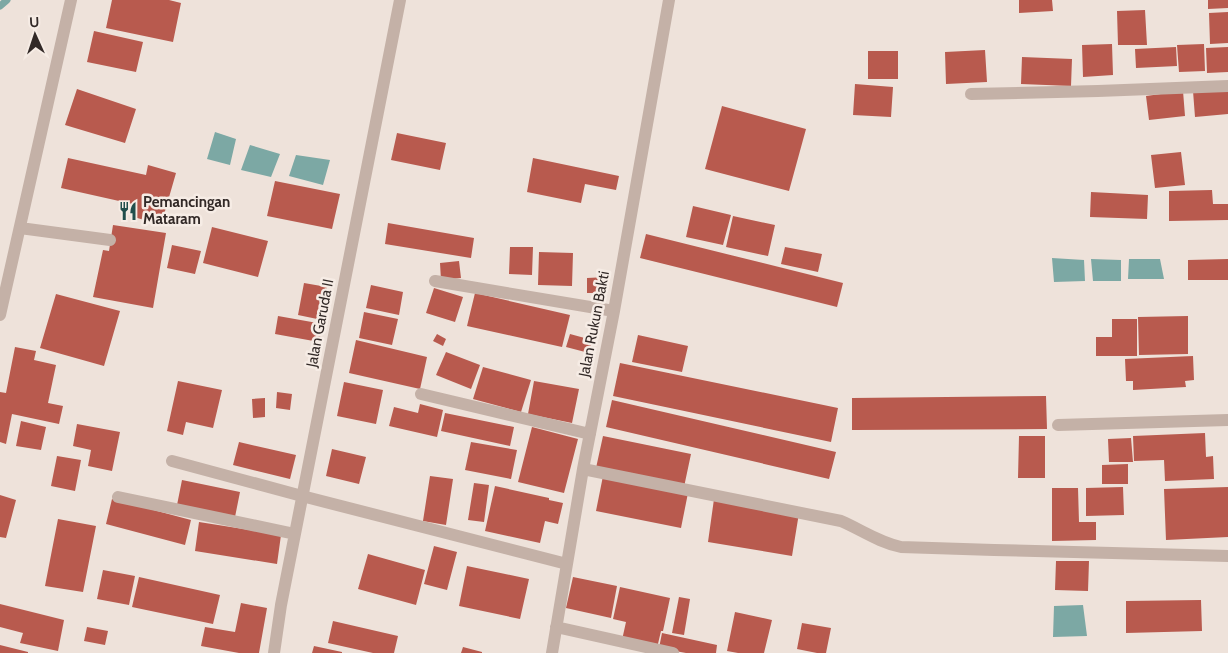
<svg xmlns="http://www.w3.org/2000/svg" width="1228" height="653" font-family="Cabin,sans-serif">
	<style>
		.water { fill: #7ca8a4 }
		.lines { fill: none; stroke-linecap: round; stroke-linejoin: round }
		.stream { stroke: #7ca8a4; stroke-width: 7 }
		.building { fill: #b85a4e }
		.minor { stroke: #c4b1a7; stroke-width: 12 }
		.labels { text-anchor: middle; stroke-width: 5; stroke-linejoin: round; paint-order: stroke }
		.poi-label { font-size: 15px; font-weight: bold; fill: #322927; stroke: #f6ece5; text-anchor: start }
		.street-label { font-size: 15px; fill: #322927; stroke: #f6ece5 }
	</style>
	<rect width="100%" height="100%" fill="#eee2da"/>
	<path class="water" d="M215,132L236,139L230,165L207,159Z
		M250,145L280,154L271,177L241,170Z
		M296,155L330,160L323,185L289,176Z
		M1052,258L1084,260L1085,281L1054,282Z
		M1091,259L1121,260V281H1093Z
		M1129,259H1160L1164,279H1128Z
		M1083,605L1087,636L1053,637L1054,606Z"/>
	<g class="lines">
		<path class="stream" d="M0,6L7,0"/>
	</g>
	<path class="building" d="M112,0H169L181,3L173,42L106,28Z
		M1019,0H1052L1053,11L1019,13Z
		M1208,0H1228V8L1208,9Z
		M1145,10L1147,45H1118L1117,11Z
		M1228,12V43L1210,44L1209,13Z
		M94,31L143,42L136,72L87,62Z
		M1112,44L1113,75L1083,77L1082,45Z
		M1204,44L1205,71L1179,72L1177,45Z
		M1176,47L1177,66L1136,68L1135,49Z
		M1228,47V72L1207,73L1206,48Z
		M985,50L987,82L946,84L945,52Z
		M868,51H898V79H868Z
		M1022,57L1072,59L1071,86L1021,84Z
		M855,84L893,87L891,117L853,115Z
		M1228,88V114L1195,117L1193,91Z
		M77,89L136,109L125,143L65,125Z
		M1183,91L1185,116L1149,120L1146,96Z
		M722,106L806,129L789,191L705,169Z
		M397,133L446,143L440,170L391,160Z
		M1181,152L1185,185L1155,188L1151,155Z
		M68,158L146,175L148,165L176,173L161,225L134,217L137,205L61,188Z
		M533,158L619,176L616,190L585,184L581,203L527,192Z
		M275,181L340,194L332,229L267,216Z
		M1212,190L1213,204H1228V220L1169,221V191Z
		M1091,192L1148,195L1147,219L1090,217Z
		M693,206L731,215L723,245L686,237Z
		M733,216L775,225L768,256L726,247Z
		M388,223L474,238L471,258L385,244Z
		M113,225L166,233L153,308L93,297L103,250L109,251Z
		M212,227L268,241L258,277L203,263Z
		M646,234L843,283L837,307L640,258Z
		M172,245L201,251L195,274L167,268Z
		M510,247H533L532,275L509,274Z
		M785,247L822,254L818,272L781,264Z
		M539,252L573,253L572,286L538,285Z
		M1228,259V280H1188V260Z
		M459,261L461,278L441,280L440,263Z
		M607,277L608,293H587V278Z
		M304,283L327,287L322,320L298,315Z
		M371,285L403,292L399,315L366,308Z
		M434,288L463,297L455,322L426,313Z
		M475,293L570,315L562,347L467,326Z
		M56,294L120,311L104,366L40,348Z
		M364,312L398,319L392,345L359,338Z
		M278,316L323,324L319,342L275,334Z
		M1188,316V354L1139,355L1138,317Z
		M1112,319H1137V356H1096V337H1112Z
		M437,334L446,339L443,346L433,341Z
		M570,334L592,340L589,353L566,347Z
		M638,335L688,346L682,372L632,362Z
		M356,340L427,357L420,389L349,373Z
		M15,347L36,351L34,360L56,365L48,403L63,406L59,424L12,414L6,444L0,442V392L6,393Z
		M446,352L480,365L471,389L436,375Z
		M1193,356L1194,380L1185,381L1186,387L1133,390V381H1126L1125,359Z
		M620,363L838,408L831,442L613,396Z
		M483,367L531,380L521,412L473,399Z
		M178,381L222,390L213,428L186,422L183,435L167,431Z
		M534,381L579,389L572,423L528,414Z
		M344,382L383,390L376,424L337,416Z
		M277,392L292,394L290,410L276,408Z
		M1046,396L1047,429L852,430V398Z
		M265,398V417L253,418L252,399Z
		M612,400L836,452L829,479L606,427Z
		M420,404L443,410L437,437L389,426L394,407L418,413Z
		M445,413L514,427L510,446L441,431Z
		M21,421L46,427L41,450L16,446Z
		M77,424L120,432L112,471L88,466L91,450L73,446Z
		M532,427L578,439L564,493L518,482Z
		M1205,433L1206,457L1213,456L1214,479L1165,481L1164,460L1134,461L1133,436Z
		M603,436L691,454L684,487L596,468Z
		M1019,436H1045V478H1018Z
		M1131,438L1133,462H1109L1108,439Z
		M239,442L296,455L290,479L233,465Z
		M471,442L517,450L511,479L465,470Z
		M332,449L366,457L359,484L326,476Z
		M57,456L81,460L75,491L51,486Z
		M1128,464V484H1102V465Z
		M430,476L453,479L446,525L423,521Z
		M603,476L688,493L681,528L596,511Z
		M182,480L240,492L235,517L177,505Z
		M474,483L489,485L484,522L468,520Z
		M495,486L549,498V500L563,503L558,524L545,521L540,543L485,531Z
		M1123,487L1124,515L1086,516V488Z
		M1228,487V537L1166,540L1164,489Z
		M1052,488H1078L1079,522H1096V540L1052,541Z
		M0,495L16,500L6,538L0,537Z
		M112,499L191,520L185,545L106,524Z
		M714,499L799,513L792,556L708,542Z
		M58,519L96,526L83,592L45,586Z
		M199,522L281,535L277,564L195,551Z
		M434,546L457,552L447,590L424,584Z
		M368,554L425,570L416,605L358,589Z
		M1056,561H1089L1088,591L1055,590Z
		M467,566L529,579L520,619L459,606Z
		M103,570L135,576L129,605L97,599Z
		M139,577L220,595L213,624L132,607Z
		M573,577L617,586L611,618L566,608Z
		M620,587L670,598L663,631H661L657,648L622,640L626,622L613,619Z
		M679,597L690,599L684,635L672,633Z
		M1201,600L1202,631L1126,633V601Z
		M241,603L267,608L259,653H239L201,646L205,627L235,632Z
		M0,604L64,620L58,651L20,643L23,633L0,627Z
		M735,612L772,620L764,653H738L727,651Z
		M333,621L398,636L394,653H373L328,643Z
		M802,623L831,628L826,653H817L797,649Z
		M87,627L108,631L105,645L84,641Z
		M662,633L717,645L716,653H686L659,648Z
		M0,645L28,652V653H0Z
		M314,646L342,652V653H312Z
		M463,647L482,652V653H461Z"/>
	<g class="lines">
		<path class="minor" d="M971,94L1098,91L1228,86
			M20,228L110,240
			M435,281L614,311
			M0,315L71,0
			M421,394L590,434
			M1058,425L1228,420
			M172,461L302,496L567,564
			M583,469L841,521C862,530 878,542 901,547L994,550L1228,556
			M118,497L295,534
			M556,627L673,653
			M274,653L281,605L400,0
			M552,653L583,469L614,311L669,0"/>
	</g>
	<defs>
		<g id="restaurant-bare" transform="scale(1.5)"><path d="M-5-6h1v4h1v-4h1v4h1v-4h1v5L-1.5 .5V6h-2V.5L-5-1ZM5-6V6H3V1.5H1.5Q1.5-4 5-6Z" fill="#214e4c" stroke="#f6ece5" stroke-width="2.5" paint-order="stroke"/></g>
	</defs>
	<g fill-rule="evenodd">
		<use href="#restaurant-bare" x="128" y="211"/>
	</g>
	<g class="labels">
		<g class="poi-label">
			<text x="143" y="207">Pemancingan<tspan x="143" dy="17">Mataram</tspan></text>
		</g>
		<g class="street-label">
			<text transform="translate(320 323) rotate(-79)" y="5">Jalan Garuda II</text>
			<text transform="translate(594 324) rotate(-79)" y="5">Jalan Rukun Bakti</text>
		</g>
	</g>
	<g transform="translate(35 35) rotate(357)" stroke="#f6ece5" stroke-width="4" paint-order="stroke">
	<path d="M0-4L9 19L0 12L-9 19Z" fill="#322927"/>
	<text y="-8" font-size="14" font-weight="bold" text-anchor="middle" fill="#322927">U</text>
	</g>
</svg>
